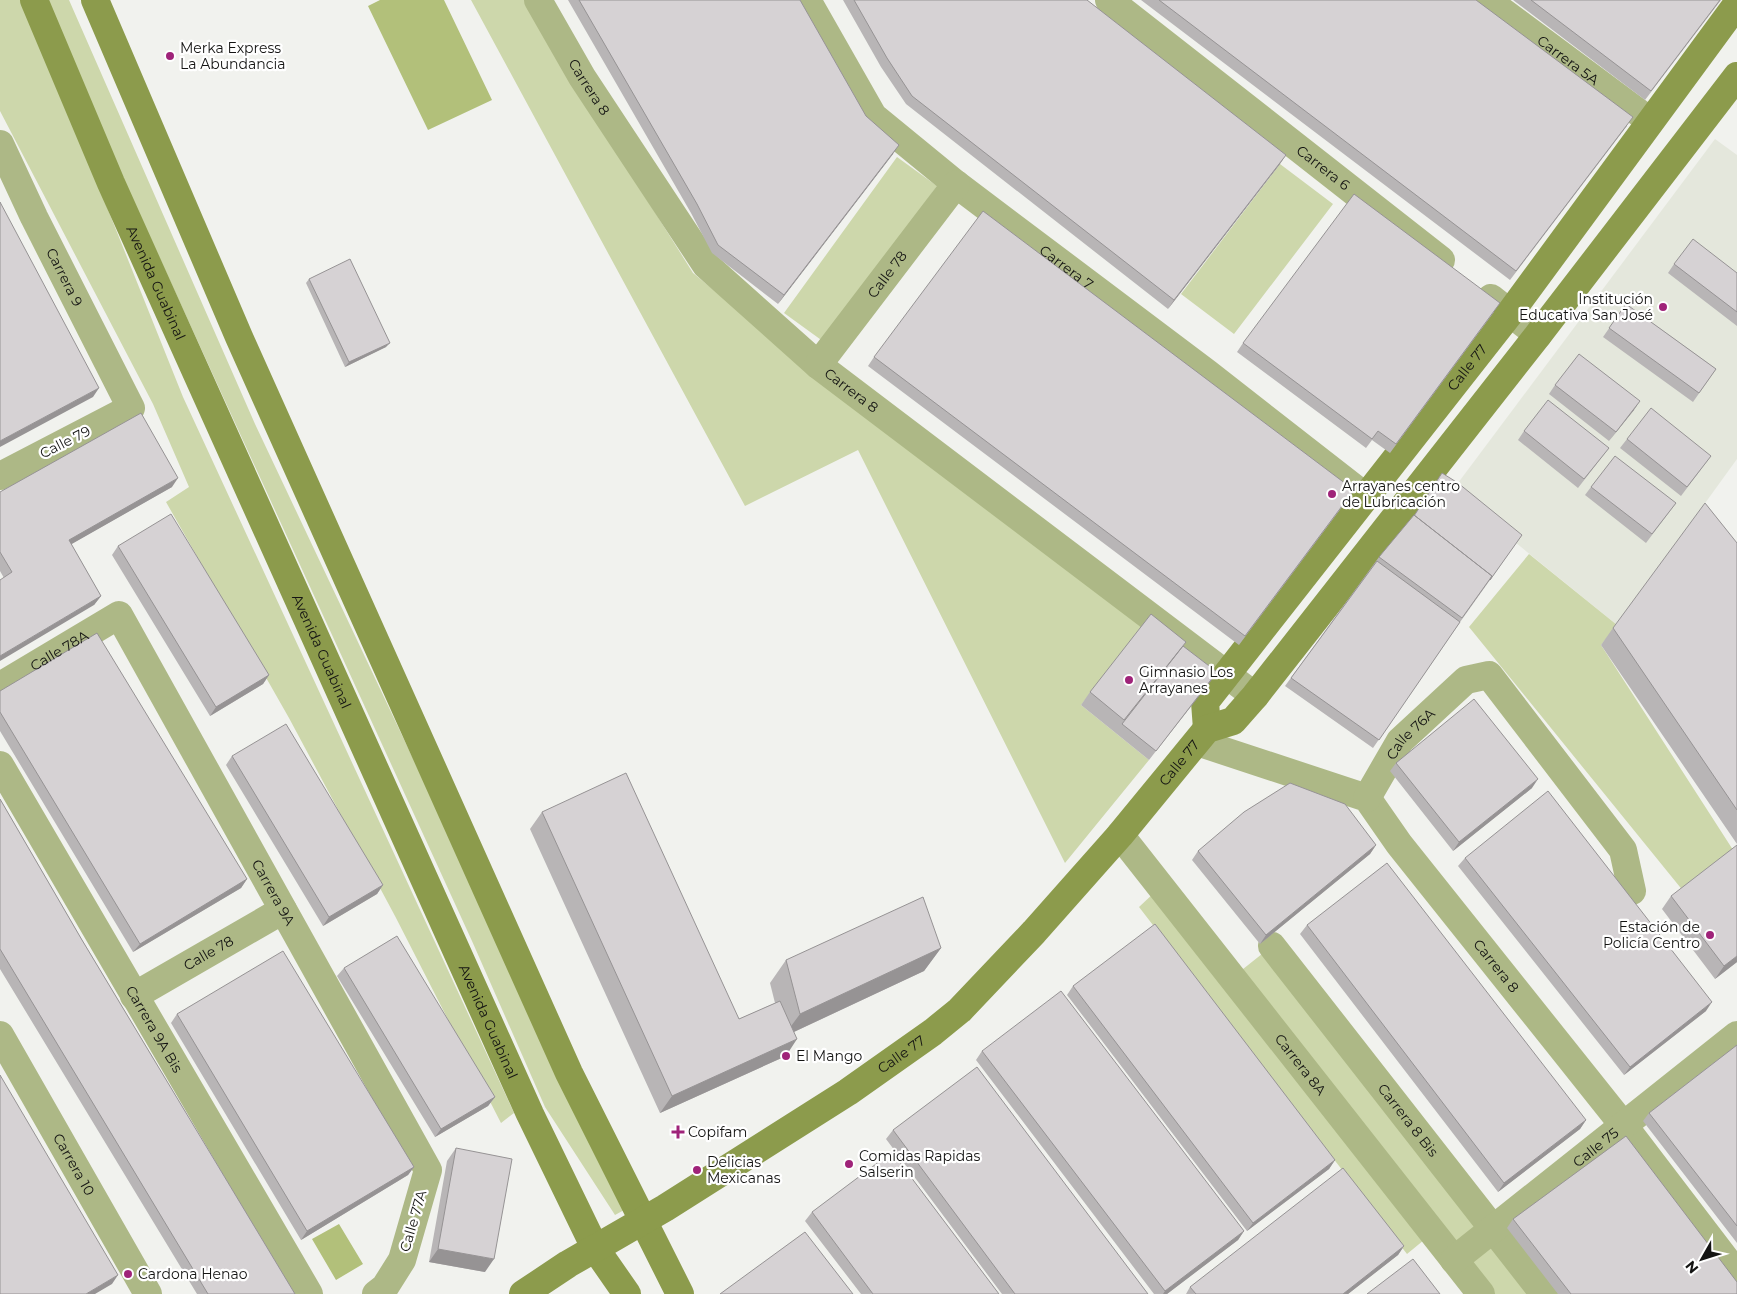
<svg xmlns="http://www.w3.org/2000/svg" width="1737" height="1294" font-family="Montserrat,sans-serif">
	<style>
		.built { fill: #e4e7dc }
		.green { fill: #cdd7ab }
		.water { fill: #b2c07a }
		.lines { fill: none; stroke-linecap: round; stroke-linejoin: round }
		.street { stroke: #adb886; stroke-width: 28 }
		.secondary { stroke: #8c9b4c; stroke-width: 28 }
		.wall { fill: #b8b5b6 }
		.shaded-wall { fill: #969394 }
		.building { fill: #d6d2d4; stroke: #969394 }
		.poi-dot { fill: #9f2379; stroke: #fff; stroke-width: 2 }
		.labels { text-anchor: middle; stroke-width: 4.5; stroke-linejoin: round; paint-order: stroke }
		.poi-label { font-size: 14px; fill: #141413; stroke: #fff; text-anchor: start }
		.street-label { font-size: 14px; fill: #141413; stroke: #fff }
	</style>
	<rect width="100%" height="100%" fill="#f1f2ee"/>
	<path class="built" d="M1715,139L1737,155V459L1617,625L1452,491Z"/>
	<path class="green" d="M0,0H24L183,397L514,1113L501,1123L395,916L289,718L166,502L189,487L153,404L0,111Z
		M45,0H69L255,424L494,930L637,1203L615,1215L545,1107L472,941L102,132Z
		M471,0H525L577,88L693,273L880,427L1142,627L1081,705L1149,760L1065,863L858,450L745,506Z
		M897,157L937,186L824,342L784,313Z
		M1280,164L1333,204L1234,334L1181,294Z
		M1529,554L1617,625L1601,645L1735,853L1684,892L1469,627Z
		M1155,892L1424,1240L1407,1254L1139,907Z
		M1272,946L1544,1294H1481L1233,977Z"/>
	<path class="water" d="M380,0H444L492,100L428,130L368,6Z
		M339,1224L363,1264L336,1280L312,1239Z"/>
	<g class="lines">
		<g class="street">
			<path id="s1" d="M538,0L582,77L706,265L818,365L1255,696"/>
			<path id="s2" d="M807,0L873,116L956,184L1207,373L1366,497"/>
			<path id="s3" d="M1109,0L1441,260"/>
			<path id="s4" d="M1487,0L1650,121"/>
			<path id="s5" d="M0,144L34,217L131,408L0,476"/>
			<path d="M1491,298L1538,335"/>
			<path id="s6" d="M818,365L956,184"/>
			<path id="s7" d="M0,686L119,615L428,1170L402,1260L385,1287L376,1294"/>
			<path id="s8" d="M1197,742L1367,798L1399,844L1624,1126L1737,1274"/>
			<path id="s9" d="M0,765L309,1294"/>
			<path id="s10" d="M1367,798L1400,741L1466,680L1489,675L1623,850L1632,891"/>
			<path id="s11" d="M1120,835L1481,1294"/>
			<path id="s12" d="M1272,946L1544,1294"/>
			<path id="s13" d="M134,996L283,910"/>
			<path id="s14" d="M0,1035L148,1294"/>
			<path id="s15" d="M1454,1260L1737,1035"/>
		</g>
		<g class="secondary">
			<path id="s16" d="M34,0L111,183L530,1114L595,1248L627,1294"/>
			<path d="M95,0L239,337L569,1073L680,1294"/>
			<path id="s17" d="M1207,729L1205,702L1510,313L1737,4"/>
			<path id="s18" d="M523,1294L568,1264L665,1208L848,1092L933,1032L960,1010L1034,932L1120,835L1207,729L1233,721L1255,696L1538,335L1737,76"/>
		</g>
	</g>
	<path class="wall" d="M568,0H800L866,116L893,154L778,304L712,253L691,213Z
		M843,0H1087L1280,164L1168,309L906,104L881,67Z
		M1141,0H1476L1627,126L1510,280Z
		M1513,0H1721L1645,100Z
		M1674,264L1737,273V326L1668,273Z
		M309,279L386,347L345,367L306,283Z
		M1626,304L1716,369L1693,402L1603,337Z
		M1494,312L1390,453L1372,440L1366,448L1237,352L1243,343Z
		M874,357L1348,499L1239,645L868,366Z
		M1555,385L1634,410L1609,441L1549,394Z
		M1524,431L1609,448L1578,488L1518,440Z
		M1627,439L1711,456L1681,496L1620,448Z
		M172,487L71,544L101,596L94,605L4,578L0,571V492Z
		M1591,487L1676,503L1646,543L1585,495Z
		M1522,535L1458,625L1373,748L1285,686L1379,557Z
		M1737,543V844L1601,645L1613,628Z
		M118,546L269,675L263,684L210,716L112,555Z
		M1183,646L1217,672L1149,760L1081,705L1090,692Z
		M0,691L247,879L241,888L133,952L0,731Z
		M232,756L383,885L377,894L323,926L226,765Z
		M1396,763L1532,788L1453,851L1390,771Z
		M0,799L82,940L295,1294H197L0,969Z
		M542,812L739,1019L775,1003L770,983L786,960L941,948L924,971L794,1032L786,1056L660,1113L530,829Z
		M1376,845L1370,854L1260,944L1192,860L1198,851Z
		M1465,858L1706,1011L1624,1075L1458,866Z
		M1671,896L1737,962L1715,979L1662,909Z
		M1307,925L1586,1120L1580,1129L1498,1192L1300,934Z
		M344,968L495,1097L488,1106L435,1137L337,976Z
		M1073,986L1335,1160L1329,1169L1247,1231L1067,995Z
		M177,1014L414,1167L408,1175L301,1240L171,1023Z
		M1737,1045V1243L1643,1121L1649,1113Z
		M982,1051L1244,1231L1238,1240L1167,1294H1154L976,1060Z
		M893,1130L1148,1294H1002L886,1139Z
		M456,1148L485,1272L429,1262L447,1161Z
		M812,1212L999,1294H861L805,1221Z
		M1513,1219L1737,1294H1558L1507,1228Z
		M1404,1246L1398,1255L1348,1294H1186L1190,1287Z"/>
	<path class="shaded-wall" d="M899,145L893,154L778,304L784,295Z
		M1286,155L1280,164L1168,309L1174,300Z
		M390,343L386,347L345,367L349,362Z
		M99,388L93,397L0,447V441Z
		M1640,401L1634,410L1609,441L1616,432Z
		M178,478L172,487L63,549L69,540Z
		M101,596L94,605L0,661V656Z
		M1217,672L1211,681L1149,760L1156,751Z
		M269,675L263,684L210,716L216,707Z
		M1538,779L1532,788L1453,851L1459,842Z
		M1376,845L1370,854L1260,944L1266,935Z
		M247,879L241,888L133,952L140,944Z
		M383,885L377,894L323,926L329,917Z
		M941,948L924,971L783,1037L800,1014Z
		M1737,956V962L1715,979L1724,966Z
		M1712,1002L1706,1011L1624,1075L1630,1067Z
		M797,1039L786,1056L660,1113L672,1096Z
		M495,1097L488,1106L435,1137L441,1129Z
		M1586,1120L1580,1129L1498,1192L1504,1183Z
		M1335,1160L1329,1169L1247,1231L1253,1223Z
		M414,1167L408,1175L301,1240L307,1231Z
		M1244,1231L1238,1240L1167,1294H1163L1165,1291Z
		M1404,1246L1398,1255L1348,1294H1343Z
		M438,1249L494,1259L485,1272L429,1262Z
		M118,1275L112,1284L95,1294H86Z"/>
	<path class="building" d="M579,0H800L866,116L899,145L784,295L718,245L697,204Z
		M854,0H1087L1286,155L1174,300L912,96L887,58Z
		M1159,0H1476L1633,117L1516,271Z
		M1531,0H1720L1651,91Z
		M1354,194L1500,303L1396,444L1378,431L1372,439L1243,343Z
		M0,202L99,388L0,441Z
		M983,211L1354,490L1245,636L874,357Z
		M1693,239L1737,273V312L1674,264Z
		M350,259L390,343L349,362L309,279Z
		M1626,304L1716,369L1699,393L1609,328Z
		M1579,354L1640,401L1616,432L1555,385Z
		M1548,400L1609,448L1584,479L1524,431Z
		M1651,408L1711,456L1687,487L1627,439Z
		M141,413L178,478L69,540L101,596L0,656V580L12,572L0,552V492Z
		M1615,456L1676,503L1652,534L1591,487Z
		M1442,473L1458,483L1522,535L1490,580L1492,576L1414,515V516Z
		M1705,503L1737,543V810L1613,628Z
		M171,514L269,675L216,707L118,546Z
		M1414,515L1492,576L1462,618L1379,557Z
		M1377,561L1460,622L1379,740L1291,678Z
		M1151,614L1186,642L1124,720L1090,692Z
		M97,633L247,879L140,944L0,712V691Z
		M1183,646L1217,672L1156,751L1122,724Z
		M1474,699L1538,779L1459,842L1396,763Z
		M286,724L383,885L329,917L232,756Z
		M626,773L739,1019L780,1001L797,1039L672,1096L542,812Z
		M1290,783L1345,804L1376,845L1266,935L1198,851L1244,812Z
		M1548,791L1712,1002L1630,1067L1465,858Z
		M0,799L82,940L295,1294H208L0,949Z
		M1737,845V956L1724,966L1671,896Z
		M1387,863L1586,1120L1504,1183L1307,925Z
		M923,897L941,948L800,1014L786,960Z
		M1155,924L1335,1160L1253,1223L1073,986Z
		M397,936L495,1097L441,1129L344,968Z
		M283,951L414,1167L307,1231L177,1014Z
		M1061,991L1244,1231L1165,1291L982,1051Z
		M1737,1045V1226L1649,1113Z
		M977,1067L1148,1294H1015L893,1130Z
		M0,1075L118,1275L86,1294H0Z
		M1626,1136L1737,1282V1294H1571L1513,1219Z
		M456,1148L512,1159L494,1259L438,1249Z
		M892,1152L999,1294H873L812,1212Z
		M1343,1168L1404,1246L1343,1294H1196L1190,1287Z
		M805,1232L853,1294H720Z
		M1413,1259L1440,1294H1367Z"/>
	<g class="poi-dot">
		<circle cx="170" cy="56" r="5"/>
		<circle cx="1663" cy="307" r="5"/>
		<circle cx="1332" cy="494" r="5"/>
		<circle cx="1129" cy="680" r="5"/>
		<circle cx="1710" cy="935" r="5"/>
		<circle cx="786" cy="1056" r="5"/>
		<path d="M675.5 1124.5h5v5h5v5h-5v5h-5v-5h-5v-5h5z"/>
		<circle cx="849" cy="1164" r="5"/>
		<circle cx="697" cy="1170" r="5"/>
		<circle cx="128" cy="1274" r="5"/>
	</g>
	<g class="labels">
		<g class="poi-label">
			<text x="180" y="53">Merka Express<tspan x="180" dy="16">La Abundancia</tspan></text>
			<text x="1653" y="304" text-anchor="end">Institución<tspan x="1653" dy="16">Educativa San José</tspan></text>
			<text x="1342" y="491">Arrayanes centro<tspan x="1342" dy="16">de Lubricación</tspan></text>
			<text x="1139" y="677">Gimnasio Los<tspan x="1139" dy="16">Arrayanes</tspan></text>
			<text x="1700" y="932" text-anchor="end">Estación de<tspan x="1700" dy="16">Policía Centro</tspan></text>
			<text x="796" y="1061">El Mango</text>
			<text x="688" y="1137">Copifam</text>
			<text x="859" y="1161">Comidas Rapidas<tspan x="859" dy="16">Salserin</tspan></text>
			<text x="707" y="1167">Delicias<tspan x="707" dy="16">Mexicanas</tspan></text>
			<text x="138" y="1279">Cardona Henao</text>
		</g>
		<g class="street-label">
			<text dy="5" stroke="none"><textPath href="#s4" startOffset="101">Carrera 5A</textPath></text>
			<text dy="5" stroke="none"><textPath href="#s1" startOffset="101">Carrera 8</textPath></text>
			<text dy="5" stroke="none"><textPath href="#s3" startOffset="272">Carrera 6</textPath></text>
			<text dy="5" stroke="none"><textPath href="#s2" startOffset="379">Carrera 7</textPath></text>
			<text dy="5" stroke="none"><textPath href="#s6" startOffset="114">Calle 78</textPath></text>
			<text dy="5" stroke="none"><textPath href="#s5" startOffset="148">Carrera 9</textPath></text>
			<text dy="5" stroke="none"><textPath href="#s16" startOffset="308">Avenida Guabinal</textPath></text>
			<text dy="5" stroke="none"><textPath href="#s17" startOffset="452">Calle 77</textPath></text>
			<text dy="5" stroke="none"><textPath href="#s1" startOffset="506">Carrera 8</textPath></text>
			<text transform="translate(65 442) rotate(-27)" y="5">Calle 79</text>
			<text dy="5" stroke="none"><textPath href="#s7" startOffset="69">Calle 78A</textPath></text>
			<text dy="5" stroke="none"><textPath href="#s16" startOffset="712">Avenida Guabinal</textPath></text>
			<text dy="5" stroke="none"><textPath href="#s10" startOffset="78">Calle 76A</textPath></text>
			<text dy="5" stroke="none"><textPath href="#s18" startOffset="852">Calle 77</textPath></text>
			<text dy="5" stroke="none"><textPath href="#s7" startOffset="456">Carrera 9A</textPath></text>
			<text dy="5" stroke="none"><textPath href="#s13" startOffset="86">Calle 78</textPath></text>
			<text dy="5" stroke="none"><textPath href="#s8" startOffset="391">Carrera 8</textPath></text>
			<text dy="5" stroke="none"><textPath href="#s16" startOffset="1118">Avenida Guabinal</textPath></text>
			<text dy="5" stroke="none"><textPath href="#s9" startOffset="306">Carrera 9A Bis</textPath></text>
			<text dy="5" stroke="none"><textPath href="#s18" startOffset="448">Calle 77</textPath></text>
			<text dy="5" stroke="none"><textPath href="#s11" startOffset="292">Carrera 8A</textPath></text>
			<text dy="5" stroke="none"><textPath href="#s12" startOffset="221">Carrera 8 Bis</textPath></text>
			<text dy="5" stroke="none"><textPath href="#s15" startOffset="181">Calle 75</textPath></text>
			<text dy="5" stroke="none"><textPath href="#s14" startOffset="149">Carrera 10</textPath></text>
			<text transform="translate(413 1221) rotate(-74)" y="5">Calle 77A</text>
		</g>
	</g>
	<g transform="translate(1702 1259) rotate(231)" stroke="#ffffff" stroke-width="4" paint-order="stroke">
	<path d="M0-4L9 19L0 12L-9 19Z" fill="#141413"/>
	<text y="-8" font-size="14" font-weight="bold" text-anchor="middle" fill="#141413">N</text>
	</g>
</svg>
